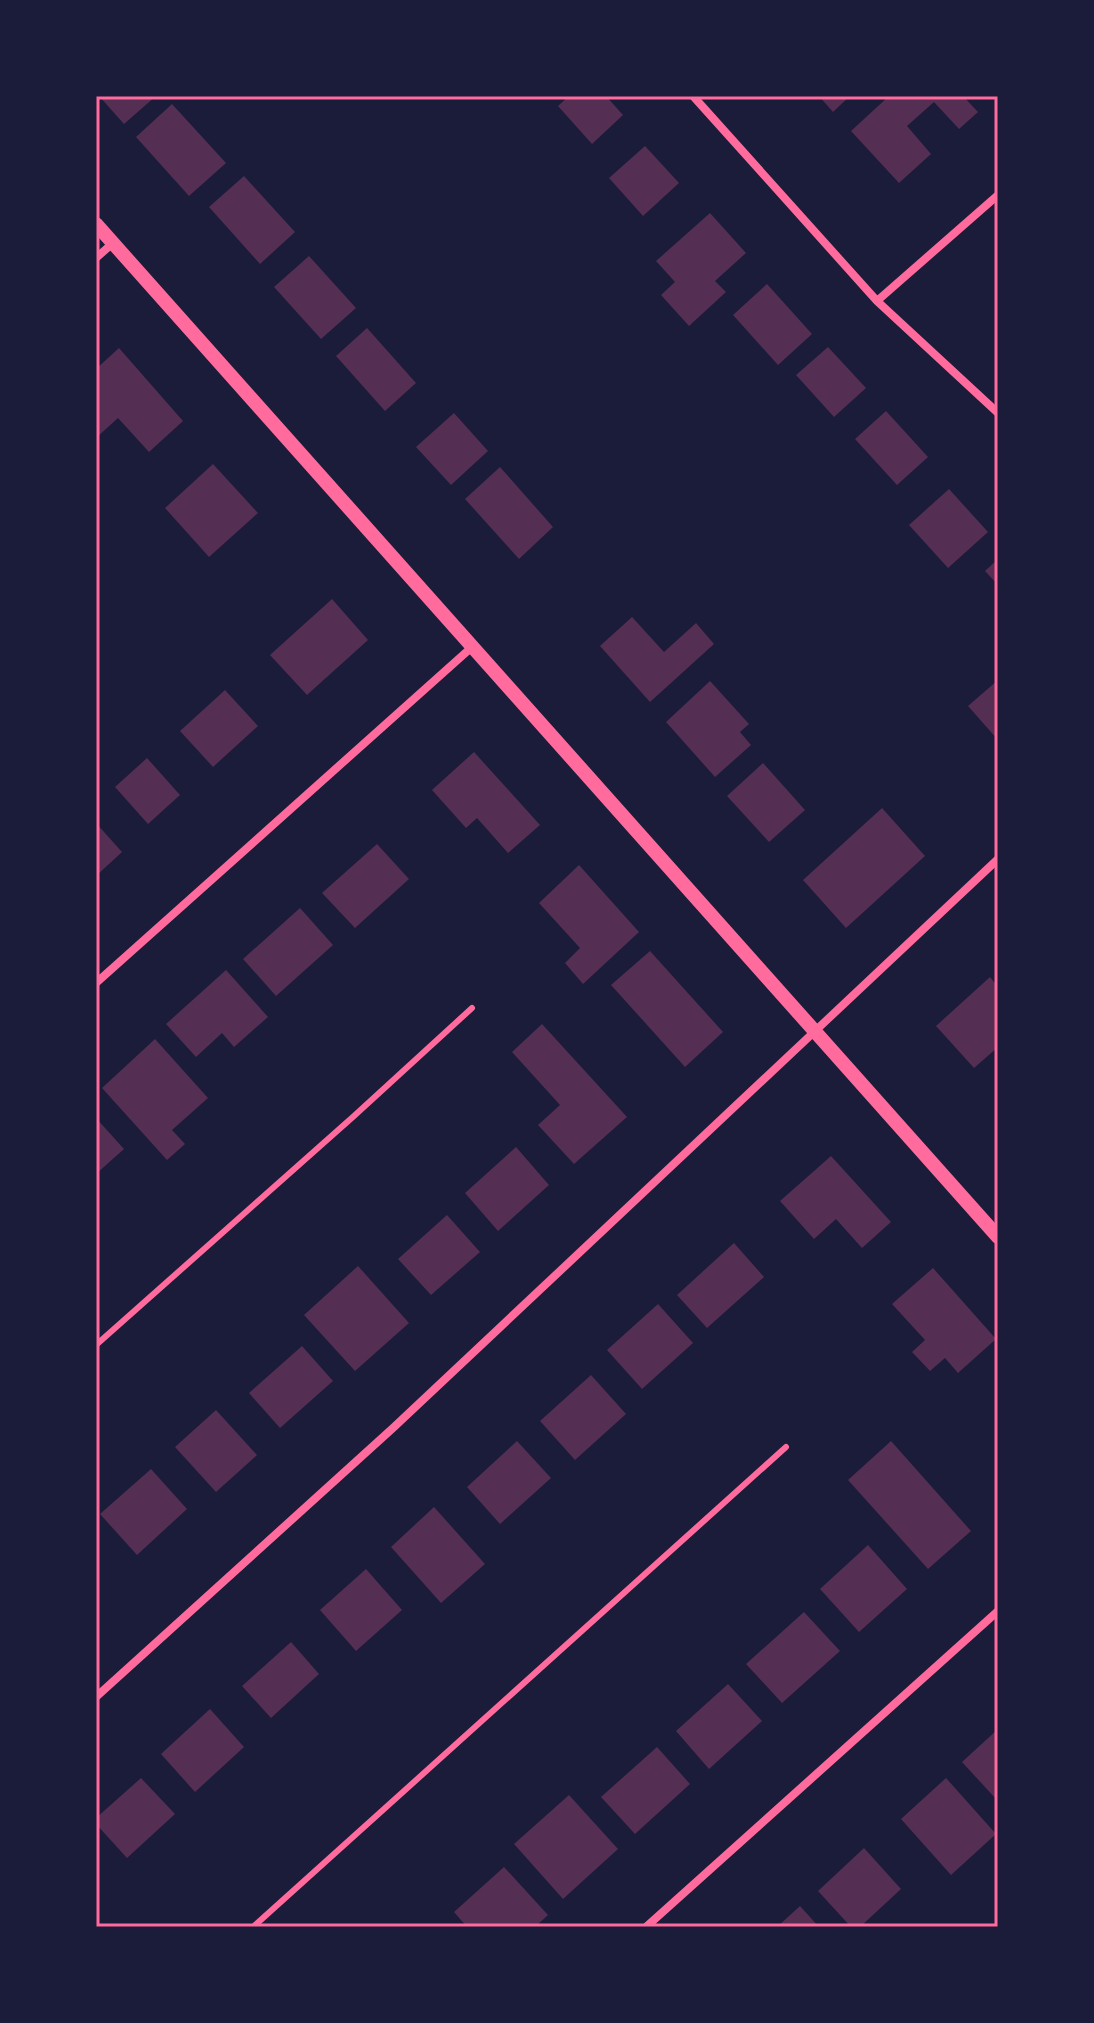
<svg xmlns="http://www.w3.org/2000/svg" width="1094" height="2023" font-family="'Fira Sans',sans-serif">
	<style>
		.building { fill: #542f53 }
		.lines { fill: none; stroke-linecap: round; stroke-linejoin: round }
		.service { stroke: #ff6b9d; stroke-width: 6 }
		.minor { stroke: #ff6b9d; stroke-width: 8 }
		.tertiary { stroke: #ff6b9d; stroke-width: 14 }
		.neatline { fill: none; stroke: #ff6b9d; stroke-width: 3 }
	</style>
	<rect width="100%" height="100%" fill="#1b1b3a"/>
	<path class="building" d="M99,96H156L124,124Z
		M569,96H606L623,115L592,144L558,106Z
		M819,96H850L833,112Z
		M889,96H963L978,112L959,129L934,102L907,126L931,154L899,183L851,131Z
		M172,104L226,163L189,196L136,137Z
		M645,146L679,183L643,216L609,178Z
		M244,176L295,232L260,264L209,207Z
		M710,213L746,253L715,281L726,292L689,326L661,295L675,282L656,261Z
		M309,256L356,308L321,339L274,287Z
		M767,284L812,334L778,365L733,315Z
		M367,328L416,383L385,411L336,356Z
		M828,347L866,388L834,417L796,375Z
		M119,348L183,421L149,452L118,418L96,438V369Z
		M886,411L928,457L897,485L855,439Z
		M454,413L488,451L451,485L416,447Z
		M213,464L258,513L209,557L165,508Z
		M500,467L553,527L519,559L465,499Z
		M949,489L988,532L948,568L909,525Z
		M998,559V585L985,571Z
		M332,599L368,640L307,695L270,655Z
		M632,617L664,652L696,623L714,644L650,702L600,646Z
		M998,680V740L968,706Z
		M710,681L749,724L740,732L751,745L715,777L666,722Z
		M225,690L258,726L213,767L180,731Z
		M474,752L540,825L508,853L477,818L466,828L432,790Z
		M147,758L180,795L148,824L115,787Z
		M763,763L805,810L769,842L727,796Z
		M882,808L925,856L846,928L803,880Z
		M96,823L122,852L96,876Z
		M377,844L409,879L355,928L322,893Z
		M579,865L639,932L583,984L565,963L580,948L539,903Z
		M300,908L333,945L276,996L243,959Z
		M650,951L723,1032L685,1067L611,985Z
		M226,970L268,1017L234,1047L222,1033L196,1057L166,1024Z
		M990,977L998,987V1047L974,1068L936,1026Z
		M542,1024L627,1117L574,1164L538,1125L560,1105L512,1052Z
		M155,1039L208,1098L172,1130L185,1144L167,1160L102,1088Z
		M96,1118L124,1149L96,1174Z
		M516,1147L549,1185L498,1231L465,1193Z
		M831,1156L891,1222L862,1248L836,1219L814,1239L780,1201Z
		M447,1215L480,1252L431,1295L398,1259Z
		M734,1243L764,1277L707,1328L677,1295Z
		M358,1266L409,1323L355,1371L304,1315Z
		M933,1268L996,1339L958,1373L945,1358L930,1371L912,1352L925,1340L892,1304Z
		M658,1304L693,1343L642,1389L607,1350Z
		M302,1346L333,1381L280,1428L249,1393Z
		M591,1375L626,1414L575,1460L540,1421Z
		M216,1410L257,1455L216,1492L175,1447Z
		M517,1441L551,1478L500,1524L467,1487Z
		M891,1441L971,1531L928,1569L848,1480Z
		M151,1469L187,1509L137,1555L100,1514Z
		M434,1507L485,1564L441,1603L391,1547Z
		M868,1545L907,1589L859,1632L820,1589Z
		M366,1569L402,1610L356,1651L320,1610Z
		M804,1612L840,1651L782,1703L746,1664Z
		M291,1642L319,1674L271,1718L242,1686Z
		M728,1684L762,1721L709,1769L676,1731Z
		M210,1709L244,1747L195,1792L161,1754Z
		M998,1729V1798L996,1799L962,1762Z
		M657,1747L690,1784L635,1834L601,1797Z
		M141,1778L175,1814L127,1858L96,1824V1818Z
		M946,1778L996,1834L951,1875L901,1819Z
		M569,1795L618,1849L563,1899L514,1844Z
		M864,1848L901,1889L860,1927H851L818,1891Z
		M504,1867L548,1915L535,1927H467L454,1912Z
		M800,1906L819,1927H777Z"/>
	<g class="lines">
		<path class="service" d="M96,1345L354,1116L472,1008
			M253,1927L786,1447"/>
		<path class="minor" d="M693,96L877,301L998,413
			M96,258L113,243
			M877,301L998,195
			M96,983L472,647
			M96,1697L393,1428L998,859
			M646,1927L998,1611"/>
		<path class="tertiary" d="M96,224L998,1237"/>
	</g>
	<rect width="1094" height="2023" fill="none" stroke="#1b1b3a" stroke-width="196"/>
	<rect x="98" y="98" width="898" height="1827" class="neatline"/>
</svg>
